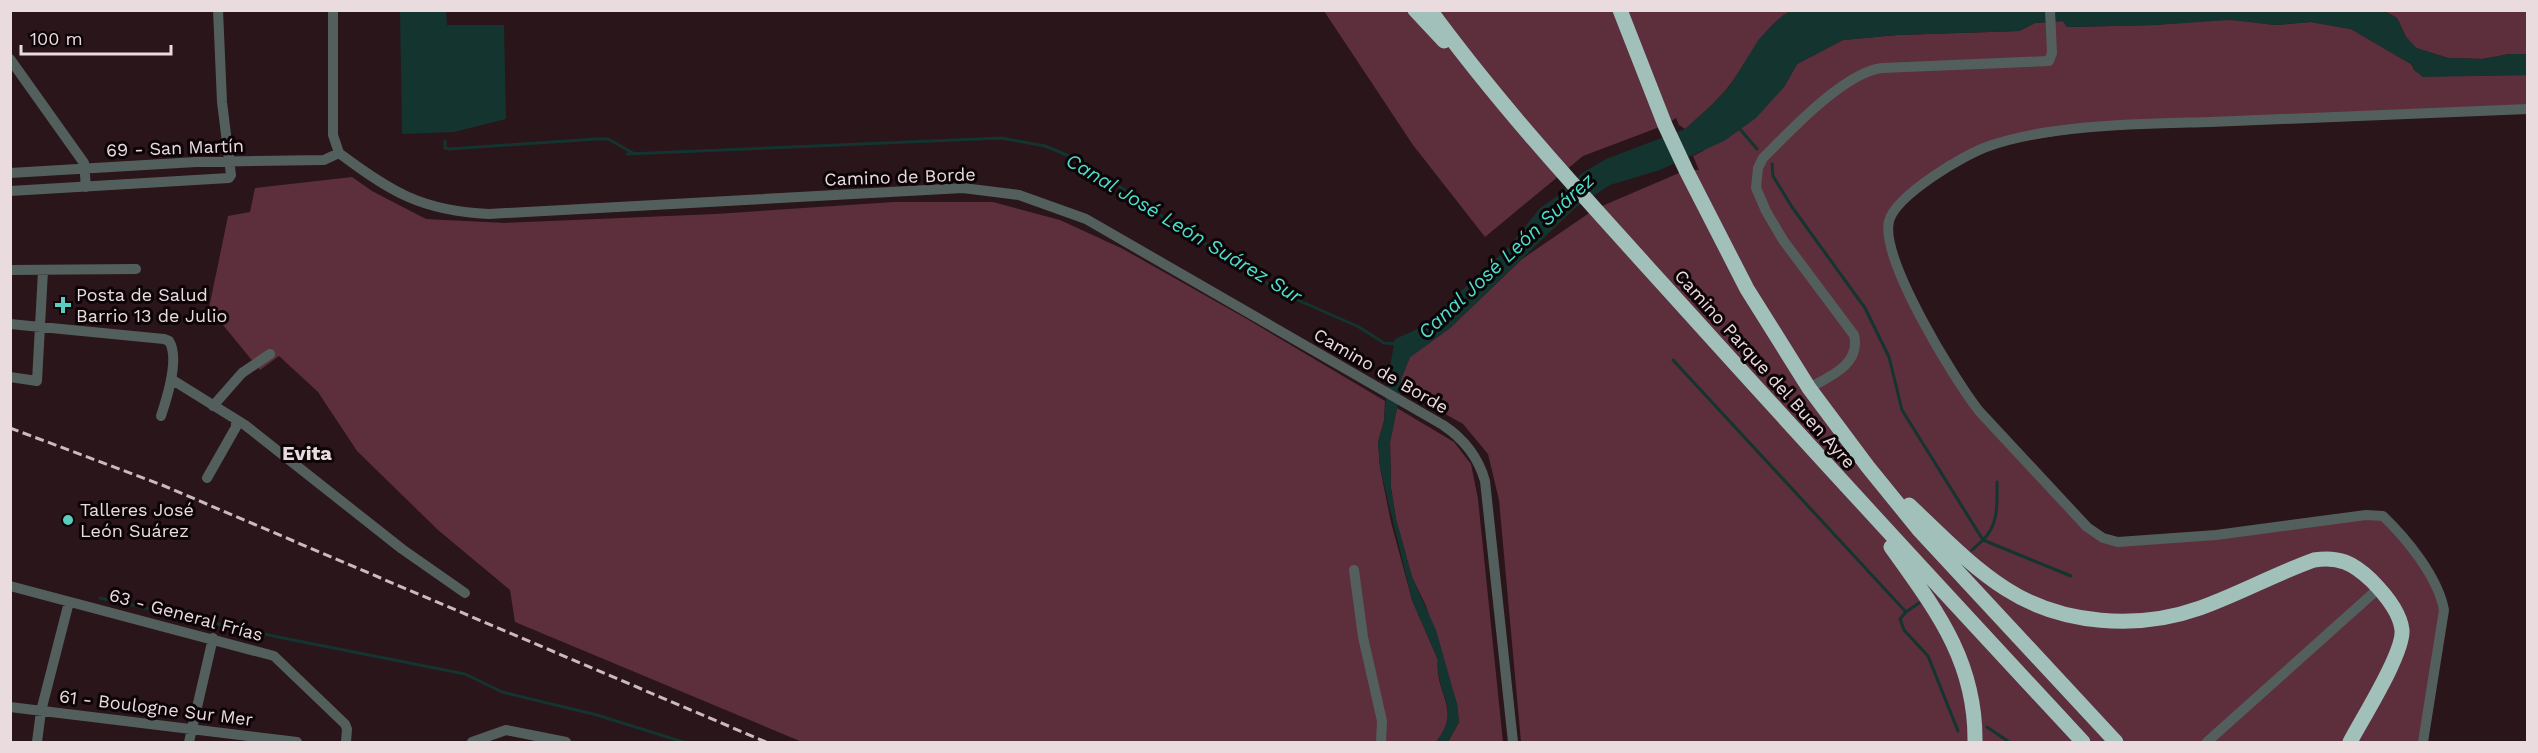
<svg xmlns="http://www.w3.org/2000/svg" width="2538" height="753" font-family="'Work Sans',sans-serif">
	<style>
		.green { fill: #5d2e3c }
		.water { fill: #14342f }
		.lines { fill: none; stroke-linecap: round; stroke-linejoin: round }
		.stream { stroke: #14342f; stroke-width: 3 }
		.minor { stroke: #535f5d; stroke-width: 10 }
		.highway { stroke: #a1c0ba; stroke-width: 15 }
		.rail { stroke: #cababf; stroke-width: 3; stroke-dasharray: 9 4.5; stroke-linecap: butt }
		.poi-dot { fill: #59cebe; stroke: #0c0406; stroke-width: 2 }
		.labels { text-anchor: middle; stroke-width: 6; stroke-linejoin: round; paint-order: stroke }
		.street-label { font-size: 18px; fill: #eadbdf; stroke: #0c0406 }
		.poi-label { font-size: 18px; fill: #eadbdf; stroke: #0c0406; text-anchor: start }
		.water-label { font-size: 20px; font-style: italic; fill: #4bdfcc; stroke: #0c0406 }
		.neighbourhood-label { font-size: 20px; font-weight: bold; fill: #eadbdf; stroke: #0c0406 }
	</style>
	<rect width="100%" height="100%" fill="#29151a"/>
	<path class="green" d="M1324,11H1791C1762,27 1751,57 1732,82C1719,100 1702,114 1685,129L1679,125L1676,118L1665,125L1583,156L1485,237L1413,145Z
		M2384,11H2527V54H2510L2482,59L2448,58L2416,48L2406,37L2397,18Z
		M2230,19L2275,25L2311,22L2351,29L2411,64L2415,71L2451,76L2527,75V109L2126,125L1989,146L1904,197L1889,220L1892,254L1965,393L2087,527L2118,542L2383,516L2415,553L2444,610L2423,742H1521L1499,500L1488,454L1463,424L1401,389V379L1410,357L1450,328L1522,259L1595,209L1686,170H1699L1693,156L1703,151L1784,87L1797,64L1843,40L1897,35L2019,31L2035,23L2063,21L2067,27L2154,25Z
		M352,177L372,191L426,219L505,223L715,214L894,202H993L1060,220L1123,249L1247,319L1385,401L1384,421L1378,442L1380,468L1391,522L1412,600L1438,660C1434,694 1463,709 1436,742H802L515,622L510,590L438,530L357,451L318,392L279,356L260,370L209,308L228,216L250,212L255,188Z
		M1397,408L1454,442L1471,464L1478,499L1503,742H1448L1459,722L1457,704L1426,606L1412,577L1396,519L1391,488L1390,442Z"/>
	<path class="water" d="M400,11H446L447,25H504L506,119L454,132L402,134Z
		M1791,11H2384L2397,18L2406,37L2416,48L2448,58L2482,59L2510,54H2527V75L2423,77L2415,71L2411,64L2351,29L2311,22L2275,25L2230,20L2154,25L2067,27L2063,21L2035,23L2019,31L1897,35L1843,40L1797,64L1784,87L1756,118L1724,141L1660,170L1610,185L1575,208L1450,328L1410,357L1401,379V389L1390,442L1391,488L1396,519L1412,577L1436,630L1457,704L1459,722L1448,742H1436C1463,709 1435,694 1438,660L1412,600L1380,468L1378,442L1384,421L1387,383L1395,339L1422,327L1509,247L1540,208L1559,195L1582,173L1606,159L1685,129L1712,105L1731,84L1759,39L1783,15Z"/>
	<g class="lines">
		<path class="stream" d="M1739,128L1757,149
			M445,141V148L449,149L596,139H608L633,153
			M627,154L1001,138L1045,146L1086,163L1154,211L1284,294L1359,327L1384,343L1398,344
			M1772,164L1773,176L1792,207L1865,308L1889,357L1902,410L1983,540L1972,550
			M1673,360L1906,612
			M1997,482C1997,504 1999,524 1983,540L2071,576
			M100,598L278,637L465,674L502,692L597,715L683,742
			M1919,603L1906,612L1900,619L1904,630L1928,656L1958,731
			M1987,727L2009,742"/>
		<path class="minor" d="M333,10V135L339,153
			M10,59L84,163L86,187
			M339,153C391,192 422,211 489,214L963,188L1019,195L1086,219L1443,425C1464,439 1478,456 1485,481L1513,742
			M10,173L196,162L324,160L339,153
			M10,191L229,178L231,175L222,102L218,10
			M10,270L136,269
			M10,324L164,339L169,341C180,358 167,398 161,416
			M10,377L37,381L43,271
			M171,379L245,425L402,549L465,593
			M1809,388C1831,376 1861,364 1854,335L1783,240L1766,211L1756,188L1758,168L1763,158C1790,131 1845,72 1882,68L2049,61L2052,53L2050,10
			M213,406L242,373L270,354
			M207,478L236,427V420
			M1354,570L1363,637L1382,721L1381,742
			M10,586L274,656L345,724L347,729L346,742
			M10,707L297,742
			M37,742L41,711L69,602
			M189,742L213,638
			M472,742L506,730L566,742
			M2207,742L2379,588
			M2423,742L2444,610C2438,577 2407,539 2383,516L2366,515L2216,535L2118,542L2103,538L2087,527L1979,411C1954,379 1880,259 1889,221C1896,195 1965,154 1989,146C2052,124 2143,124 2210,122C2316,117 2422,113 2528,109"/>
		<path class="highway" d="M1415,10L1444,41
			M1430,10C1509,118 1601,215 1690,314C1820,458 1951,600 2083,742
			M1620,10L1665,125L1686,170L1747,289L1809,388L1868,467L1920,531L2116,742
			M1909,505C1940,534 1970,566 2006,589C2062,625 2138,630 2200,608C2239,594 2275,574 2314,560C2339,556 2353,563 2371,580C2384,593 2400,611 2402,630C2404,653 2362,719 2350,742
			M1891,547C1936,610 1976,661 1975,742"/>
		<path class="rail" d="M10,428L162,485L766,742"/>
	</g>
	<g class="poi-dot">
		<path d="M60 296h6v6h6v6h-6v6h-6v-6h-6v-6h6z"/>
		<circle cx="68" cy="520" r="6"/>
	</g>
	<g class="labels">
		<g class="street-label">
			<text transform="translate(175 148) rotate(-2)" y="6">69 - San Martín</text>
			<text transform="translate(900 177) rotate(-2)" y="6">Camino de Borde</text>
			<text transform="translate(1765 369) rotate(48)" y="6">Camino Parque del Buen Ayre</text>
			<text transform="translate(1381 371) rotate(30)" y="6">Camino de Borde</text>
			<text transform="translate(186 615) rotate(15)" y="6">63 - General Frías</text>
			<text transform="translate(156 708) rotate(7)" y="6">61 - Boulogne Sur Mer</text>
		</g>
		<g class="poi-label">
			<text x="76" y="301">Posta de Salud<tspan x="76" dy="21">Barrio 13 de Julio</tspan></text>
			<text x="80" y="516">Talleres José<tspan x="80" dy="21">León Suárez</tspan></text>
		</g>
		<g class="water-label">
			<text transform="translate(1184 228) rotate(31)" y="7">Canal José León Suárez Sur</text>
			<text transform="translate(1506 256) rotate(-43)" y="7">Canal José León Suárez</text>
		</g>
		<g class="neighbourhood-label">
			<text x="307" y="460">Evita</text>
		</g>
	</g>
	<rect width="2538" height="753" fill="none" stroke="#eadbdf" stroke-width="24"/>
	<path d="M21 45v9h150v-9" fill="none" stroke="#eadbdf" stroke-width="3"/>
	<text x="30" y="45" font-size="18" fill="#eadbdf" stroke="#0c0406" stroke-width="4.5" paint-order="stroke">100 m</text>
</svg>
